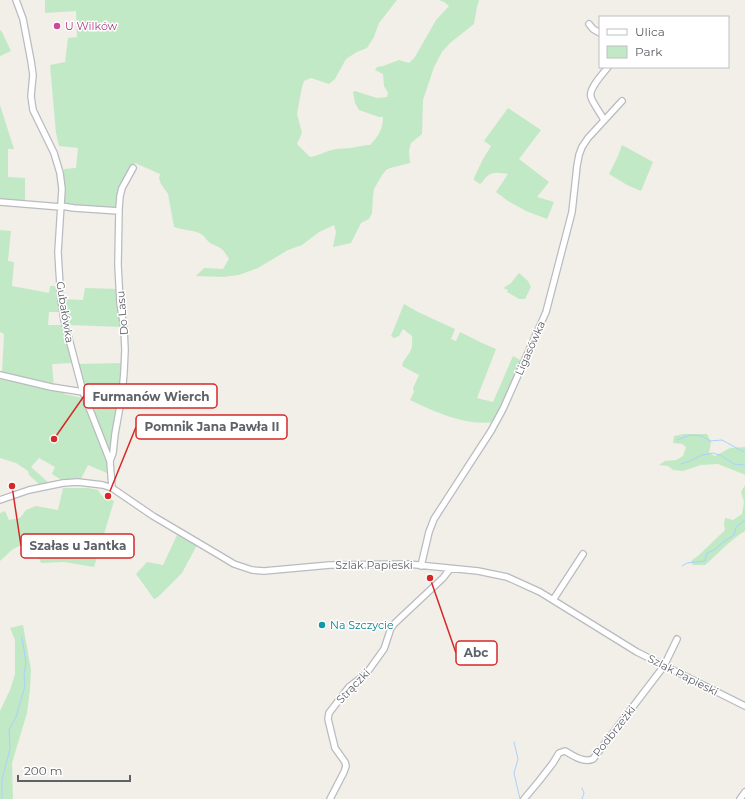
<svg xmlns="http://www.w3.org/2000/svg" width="745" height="799" font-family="Montserrat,sans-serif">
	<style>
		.green { fill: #c2e9c5 }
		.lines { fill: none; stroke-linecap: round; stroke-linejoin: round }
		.stream { stroke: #a8d2ff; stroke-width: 1 }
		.minor-casing { stroke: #b9bbc1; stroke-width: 8 }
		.minor { stroke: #fff; stroke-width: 5.5 }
		.hotel-dot { fill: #d1479c; stroke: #fff; stroke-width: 1.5 }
		.culture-dot { fill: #0f9aa8; stroke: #fff; stroke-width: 1.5 }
		.labels { text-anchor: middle; stroke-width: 3; stroke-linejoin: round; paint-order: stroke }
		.hotel-label { font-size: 11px; fill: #b23c85; stroke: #fff; text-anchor: start }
		.street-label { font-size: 11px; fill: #5e6168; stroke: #fff }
		.culture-label { font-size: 11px; fill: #0d838f; stroke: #fff; text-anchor: start }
		.leader { fill: none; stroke: #d62828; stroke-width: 1.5 }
		.callout-dot { fill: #d62828; stroke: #fff; stroke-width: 1.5 }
		.callout { fill: #fff; stroke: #d62828; stroke-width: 1.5 }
		.callout-label { font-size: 12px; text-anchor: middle; font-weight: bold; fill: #5e6168 }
	</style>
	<rect width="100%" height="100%" fill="#f1efe7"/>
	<path class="green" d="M45,0H397L379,23L374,37L367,48L357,52L346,59L335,79L329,84L311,78L304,81L302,87L297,114L302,133L297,144L310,157C318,156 324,152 332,150C338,148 344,149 351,148C357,147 363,145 370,145C378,137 383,129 383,117H379L359,110L355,103L353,92L355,91L377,98L387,97L388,93L384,86L383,74L375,70L377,67L383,66L399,60L409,63L415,57L436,20L449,6L444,2L439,0H479L477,7L474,24L450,43L442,52L434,67L423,100L422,134L411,143L409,151L410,163L390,168L386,170L382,175L374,189L373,196L372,213L369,219L361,223L351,243L333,247L336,232L334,225L319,232L302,245L288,250L258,268L239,275L223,277L196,276L204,268L223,269L229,259C222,247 222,249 210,243C207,241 205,236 201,234C195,230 182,230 174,227L168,194L161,184L159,178L160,174L135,163L121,187L118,214L62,208L64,169L76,168L78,148L59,146L56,133L50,65L65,62L68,38L77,37L76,11L45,13Z
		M0,30L2,32L11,51L0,56Z
		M0,105L14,149H8V177L25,178V203L0,201Z
		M508,108L541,130L519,159L549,182L537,197L554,202L547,219L526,211L508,201L496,192L508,174C501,173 493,171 487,176C484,179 483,182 480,184L474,180V178L483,159L491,146L484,141Z
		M622,145L653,162L641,191L627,185L609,174L618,156Z
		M0,230L11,231L8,261L14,262L12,286L49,293L50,286H57L60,312H49L48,325H64L73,363L52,364L54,388L2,374L4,334L0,332Z
		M519,273L528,281L531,287L525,299H519L507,292L508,290L503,288C506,286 508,285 511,283C514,280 516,276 519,273Z
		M85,288L118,289L122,327L68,325L66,319L63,299L83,300Z
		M404,304L418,312L455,329L451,339L456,341L460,332L482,343L496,349L477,398L493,402L513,356L522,361L494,422C465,426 435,412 410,400L414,392L413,388L419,375L402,366C403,360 407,357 410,352C413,347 412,341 412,336L403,329L399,336L394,338L391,336Z
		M123,363V383L111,454H110L85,392L77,364Z
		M0,377L64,391V394L83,398L106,456L109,467V474L88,465L81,479L63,481L52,474L55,467L39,458L31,467L49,483L40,485L29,475L28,471L16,463L0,458Z
		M684,434H707L711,442L709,453L715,456L730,448L745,447V475L743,474L718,464L701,465L683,471L673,470L668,466L659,465L665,461L676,460L683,456L686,447L682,444L673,443L674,436Z
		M745,485V531C730,540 718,554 705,565H693L691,561L699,555L725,530L724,524L725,518L733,520L742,514L744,502L741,492Z
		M63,488H88L98,490L101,495L114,501L94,567L64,562L41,563L32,540L13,549L0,561V513L5,511L9,520L20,518L26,510L36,506L58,510Z
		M178,533L197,545L182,573L158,597L154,599L136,574L147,562L163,565Z
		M23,625L31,670L30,689L27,713L12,763L13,799H0V711L10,690L15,674V640L10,628Z"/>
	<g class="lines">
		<path class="stream" d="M677,440L690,435L702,436L710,441L722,440L742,451H745
			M681,464L690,461L702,455L713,453L722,456L734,464L745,465
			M682,566L687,563L705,561L707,553L714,550L722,543L734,535L736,527L745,520
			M514,742L518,759L514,773L520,799
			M582,788L584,793L582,799
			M2,799V779L10,749L9,730L16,717L25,686L24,674L26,663L22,637"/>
		<g class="minor-casing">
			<path id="minor" d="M16,0L23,19L31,61L33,75L31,96L33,110L54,153L60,173L62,189L58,252L59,270L61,300L64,320L83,392L110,461L112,488
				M589,24L593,29L600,33
				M604,120C601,114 592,102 591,97C588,89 603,74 608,67
				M0,202L61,207
				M61,206L74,208L119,211
				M0,375L51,387L83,392
				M110,461L113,453L115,434L122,395L124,372L125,350L124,328L120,303L118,265L119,209L120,196L122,188L133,168
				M0,500L29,490L63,483L78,482L103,485L112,488L153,516L219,555L234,564L252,570L264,571L330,565L408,564L478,571L507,577L540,592L637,652L745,706
				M421,566L429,532L434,519L491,431L503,409L546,312L572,212L577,166L579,155L582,147L588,138L622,101
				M553,600L583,554
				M330,799L344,772L346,766L345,762L335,748L328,719L329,713L349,687L366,674L384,649L391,628L395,623L443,578L450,569
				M524,799L539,781L553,763L559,753L565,751C573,756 584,763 593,759L664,666L677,639
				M740,799L745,792"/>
		</g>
		<use href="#minor" class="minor"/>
	</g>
	<circle class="hotel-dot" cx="57" cy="26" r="4"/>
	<circle class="culture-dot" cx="322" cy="625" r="4"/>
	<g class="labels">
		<g class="hotel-label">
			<text x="65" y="30">U Wilków</text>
		</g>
		<g class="street-label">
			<text transform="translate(65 312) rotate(81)" y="4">Gubałówka</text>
			<text transform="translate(122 313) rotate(-95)" y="4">Do Lasu</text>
			<text transform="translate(530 348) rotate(-66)" y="4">Ligasówka</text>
			<text x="374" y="569">Szlak Papieski</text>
			<text transform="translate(683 675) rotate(27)" y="4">Szlak Papieski</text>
			<text transform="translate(353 686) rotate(-46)" y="4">Strączki</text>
			<text transform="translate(614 731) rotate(-52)" y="4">Podbrzeżki</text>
		</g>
		<g class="culture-label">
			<text x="330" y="629">Na Szczycie</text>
		</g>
	</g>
	<path class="leader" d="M54 439L84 396M108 496L136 427M12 486L21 546M430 578L456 653"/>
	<g class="callout-dot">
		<circle cx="54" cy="439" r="4"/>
		<circle cx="108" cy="496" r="4"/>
		<circle cx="12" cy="486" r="4"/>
		<circle cx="430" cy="578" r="4"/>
	</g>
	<g class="callout">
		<rect x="84" y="384" width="133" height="24" rx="4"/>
		<rect x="136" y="415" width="151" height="24" rx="4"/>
		<rect x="21" y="534" width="113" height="24" rx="4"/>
		<rect x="456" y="641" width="41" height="24" rx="4"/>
	</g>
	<g class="callout-label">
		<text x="151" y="401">Furmanów Wierch</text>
		<text x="212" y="431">Pomnik Jana Pawła II</text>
		<text x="78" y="550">Szałas u Jantka</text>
		<text x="476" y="657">Abc</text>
	</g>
	<rect x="599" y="16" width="130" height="52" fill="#ffffff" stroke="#bfc0c3"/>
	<rect x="607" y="29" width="20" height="6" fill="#ffffff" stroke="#bfc0c3"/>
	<text x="635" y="36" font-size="12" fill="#5e6168">Ulica</text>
	<rect x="607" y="46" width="20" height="12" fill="#c2e9c5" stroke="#bfc0c3"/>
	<text x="635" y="56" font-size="12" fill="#5e6168">Park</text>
	<path d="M18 775v6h112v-6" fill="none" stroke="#5e6168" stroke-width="2"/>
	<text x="24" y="775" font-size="12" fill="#5e6168" stroke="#ffffff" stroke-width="3" paint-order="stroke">200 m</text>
</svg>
